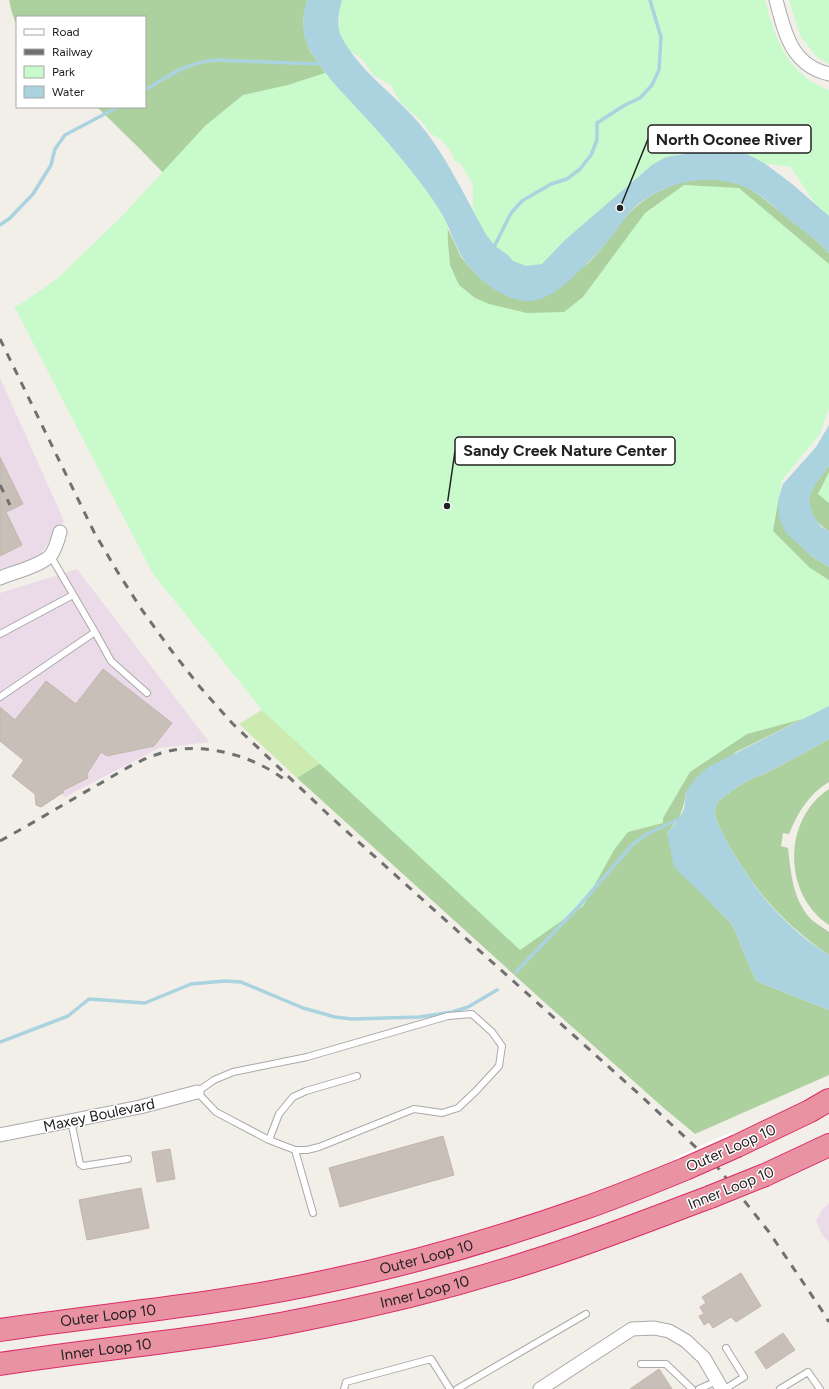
<svg xmlns="http://www.w3.org/2000/svg" width="829" height="1389" font-family="Figtree,sans-serif">
	<style>
		.industrial { fill: #ebdbe8 }
		.grass { fill: #cdebb0 }
		.forest { fill: #add19e }
		.park { fill: #c8facc }
		.water { fill: #aad3df }
		.pier { fill: #fff }
		.lines { fill: none; stroke-linecap: round; stroke-linejoin: round }
		.stream { stroke: #aad3df; stroke-width: 3.5 }
		.building { fill: #c7bfb8; stroke: #c4b6ab }
		.lane-casing { stroke: #a9a9a9; stroke-width: 8 }
		.street-casing { stroke: #a9a9a9; stroke-width: 15 }
		.highway-casing { stroke: #dc2a67; stroke-width: 24 }
		.lane { stroke: #fff; stroke-width: 6 }
		.street { stroke: #fff; stroke-width: 13 }
		.highway { stroke: #e892a2; stroke-width: 22 }
		.rail { stroke: #707070; stroke-width: 3; stroke-dasharray: 8 8; stroke-linecap: butt }
		.highway-bridge-casing { stroke: #dc2a67; stroke-width: 24; stroke-linecap: butt }
		.highway-bridge { stroke: #e892a2; stroke-width: 22 }
		.labels { text-anchor: middle; stroke-width: 3; stroke-linejoin: round; paint-order: stroke }
		.street-label { font-size: 15px; fill: #222; stroke: #fff }
		.leader { fill: none; stroke: #222; stroke-width: 1.5 }
		.callout-dot { fill: #222; stroke: #fff; stroke-width: 1.5 }
		.callout { fill: #fff; stroke: #222; stroke-width: 1.5 }
		.callout-label { font-size: 16px; text-anchor: middle; font-weight: bold; fill: #222 }
	</style>
	<rect width="100%" height="100%" fill="#f2efe9"/>
	<path class="industrial" d="M0,378L64,521L35,562L0,574Z
		M77,569L209,742L159,748L65,797L0,742V593Z
		M829,1203V1243L822,1234L816,1221L822,1209Z"/>
	<path class="grass" d="M358,651L434,704L297,778L239,724Z"/>
	<path class="forest" d="M9,0H307L303,20L305,37L310,51L324,71L378,132L440,212L461,257L472,270L484,281C508,278 532,274 556,270C565,269 576,269 583,266C593,263 617,227 625,218C653,185 705,168 746,187C760,194 771,205 783,214C799,227 815,238 829,253V373L384,400L139,148L97,107H145V17H17V26L12,13Z
		M829,466V531C817,525 809,512 809,498C810,490 823,472 829,466Z
		M778,500L810,555L829,567V706L736,752L686,792C683,813 680,817 667,833L713,905L732,924L756,981L829,1010V1075L695,1134L665,1109L543,1001L297,778L337,753Z
		M829,739V782C809,794 798,812 789,834L783,833L781,846L788,848C791,874 793,902 813,921C818,925 824,928 829,932V955C782,923 752,888 725,838C720,829 710,812 718,802C725,795 744,782 753,778C759,776 765,774 770,771C790,761 809,750 829,739Z
		M829,789V925C782,894 783,819 829,789Z"/>
	<path class="park" d="M340,0H765C775,39 788,75 829,90V216L813,201L791,167L754,162L733,150L697,145L670,159L560,258L517,286L479,226L473,208V183L468,177L461,164L455,161L452,153L441,140L429,132L425,125L399,101L391,85L373,75L362,59L338,43Z
		M789,0H829V64L817,57L801,37Z
		M334,70L447,203L448,243L450,265L459,285L475,298L489,304L527,313L564,312L583,297L645,213L684,185L739,188L829,264V409L820,434L782,480L773,531L810,568L829,580V712L747,734L690,772L663,818V823L628,832L614,850L583,906L520,950L262,710L153,574L14,306L19,305L57,279L123,215L205,126L243,95L288,85Z
		M829,472V503L818,494Z"/>
	<path class="water" d="M307,0H342C339,11 336,25 341,36C360,72 392,92 418,122C447,156 465,197 487,236L495,246L508,255L513,261L526,266L542,264L565,240L652,165L666,157L716,149L733,150L749,155L764,163L791,183L829,216V253C816,239 800,228 785,216C772,206 761,193 745,187C709,172 667,181 637,205C628,213 622,222 615,232C604,247 590,261 576,274C564,286 545,302 527,301C507,300 485,285 472,270C459,256 455,243 448,226C444,216 437,206 431,197C411,169 388,142 365,117C346,96 325,76 311,52C302,38 301,16 307,0Z
		M829,425V466L817,482L809,497L812,513L821,527L829,531V567L810,555L785,532L779,517L778,500L783,484L816,447Z
		M829,706V739C809,750 790,761 770,771C765,774 759,776 753,778C744,782 725,795 718,802C710,812 720,829 725,838C750,885 783,927 829,955V1010L756,981L732,924L674,867L667,833L679,819L684,809L686,792L696,778L708,767Z"/>
	<path class="pier" d="M732,1132L747,1150L689,1177L674,1158Z"/>
	<g class="lines">
		<path class="stream" d="M145,90C170,75 184,64 214,60L320,64L321,60
			M0,225L10,218L33,194L51,165L55,149L65,135L118,107
			M493,249L511,213L522,201L551,184L567,179L580,169L591,155L597,140V123L625,105L640,98L652,85L659,70L661,37L650,0
			M516,972L579,906L632,845L647,834L679,819L682,816
			M0,1042L68,1016L89,999L145,1003L191,984L225,981L241,982L303,1008L335,1017L352,1019L419,1017L452,1012L468,1007L497,990"/>
	</g>
	<path class="building" d="M0,457L23,504L6,512L22,545L0,556Z
		M103,669L172,723L154,746L107,756L101,752L87,774L88,778L62,791L64,792L41,807L36,805L35,794L12,776L24,760L0,741V707L15,720L46,681L76,704Z
		M443,1136L454,1175L340,1207L329,1168Z
		M170,1149L175,1179L157,1182L152,1152Z
		M141,1188L149,1228L87,1240L79,1200Z
		M741,1273L761,1306L736,1322L731,1317L713,1328L709,1322L704,1325L699,1316L704,1314L700,1307L706,1303L702,1297Z
		M783,1333L795,1350L766,1369L755,1352Z
		M659,1369L672,1389H630Z"/>
	<g class="lines">
		<g class="lane-casing">
			<path id="lane" d="M95,632L111,661L147,693
				M0,634L73,595
				M0,697L95,632L50,555
				M472,1014L492,1032L502,1046L499,1066L476,1091L458,1108L442,1113L414,1109L319,1147L307,1150H295L269,1140L216,1112L197,1092L214,1080L233,1072L307,1057L448,1016Z
				M71,1121L80,1164L83,1166L128,1159
				M269,1140L279,1114L293,1097L306,1091L357,1076
				M295,1150L313,1213
				M641,1364H666L692,1389
				M344,1389L346,1382L431,1359L450,1389
				M457,1389L586,1314
				M699,1389L717,1381
				M725,1389L744,1377L726,1348
				M780,1389L808,1372L820,1389"/>
		</g>
		<g class="street-casing">
			<path id="street" d="M776,0C785,33 791,65 829,74
				M0,578C14,572 41,566 51,555C56,548 58,540 60,532
				M0,1135L140,1107L197,1092
				M540,1389L632,1329L654,1328L669,1331L686,1341L704,1358L722,1389"/>
		</g>
		<g class="highway-casing">
			<g id="highway">
				<path d="M737,1146L810,1111L829,1100"/>
				<path d="M765,1175L829,1145"/>
				<path id="s1" d="M0,1330C108,1314 216,1305 323,1282C411,1264 497,1239 582,1209C617,1197 651,1183 685,1169"/>
				<path id="s2" d="M0,1364C102,1348 205,1340 306,1319C383,1304 459,1285 533,1261C593,1242 651,1219 710,1197"/>
			</g>
		</g>
		<use href="#lane" class="lane"/>
		<use href="#street" class="street"/>
		<use href="#highway" class="highway"/>
		<path class="rail" d="M0,339L94,532L117,571L142,610L171,650L200,687L232,723L333,819L640,1095L719,1169L769,1232L821,1309L829,1322
			M0,485L10,505
			M0,841C31,824 61,806 92,788C118,774 144,755 174,750C211,744 255,757 285,780"/>
		<g class="highway-bridge-casing">
			<path id="highway-bridge" d="M685,1169L737,1146
				M710,1197L765,1175"/>
		</g>
		<use href="#highway-bridge" class="highway-bridge"/>
	</g>
	<g class="labels">
		<g class="street-label">
			<text transform="translate(99 1115) rotate(-12)" y="5">Maxey Boulevard</text>
			<text transform="translate(731 1148) rotate(-24)" y="5">Outer Loop 10</text>
			<text transform="translate(731 1188) rotate(-22)" y="5">Inner Loop 10</text>
			<text dy="5" stroke="none"><textPath href="#s1" startOffset="433">Outer Loop 10</textPath></text>
			<text dy="5" stroke="none"><textPath href="#s2" startOffset="431">Inner Loop 10</textPath></text>
			<text dy="5" stroke="none"><textPath href="#s1" startOffset="109">Outer Loop 10</textPath></text>
			<text dy="5" stroke="none"><textPath href="#s2" startOffset="107">Inner Loop 10</textPath></text>
		</g>
	</g>
	<path class="leader" d="M620 208L648 139M447 506L455 451"/>
	<g class="callout-dot">
		<circle cx="620" cy="208" r="4"/>
		<circle cx="447" cy="506" r="4"/>
	</g>
	<g class="callout">
		<rect x="648" y="125" width="163" height="28" rx="4"/>
		<rect x="455" y="437" width="220" height="28" rx="4"/>
	</g>
	<g class="callout-label">
		<text x="729" y="145">North Oconee River</text>
		<text x="565" y="456">Sandy Creek Nature Center</text>
	</g>
	<rect x="16" y="16" width="130" height="92" fill="#ffffff" stroke="#a7a7a7"/>
	<rect x="24" y="29" width="20" height="6" fill="#ffffff" stroke="#a7a7a7"/>
	<text x="52" y="36" font-size="12" fill="#222222">Road</text>
	<rect x="24" y="49" width="20" height="6" fill="#707070" stroke="#a7a7a7"/>
	<text x="52" y="56" font-size="12" fill="#222222">Railway</text>
	<rect x="24" y="66" width="20" height="12" fill="#c8facc" stroke="#a7a7a7"/>
	<text x="52" y="76" font-size="12" fill="#222222">Park</text>
	<rect x="24" y="86" width="20" height="12" fill="#aad3df" stroke="#a7a7a7"/>
	<text x="52" y="96" font-size="12" fill="#222222">Water</text>
</svg>
